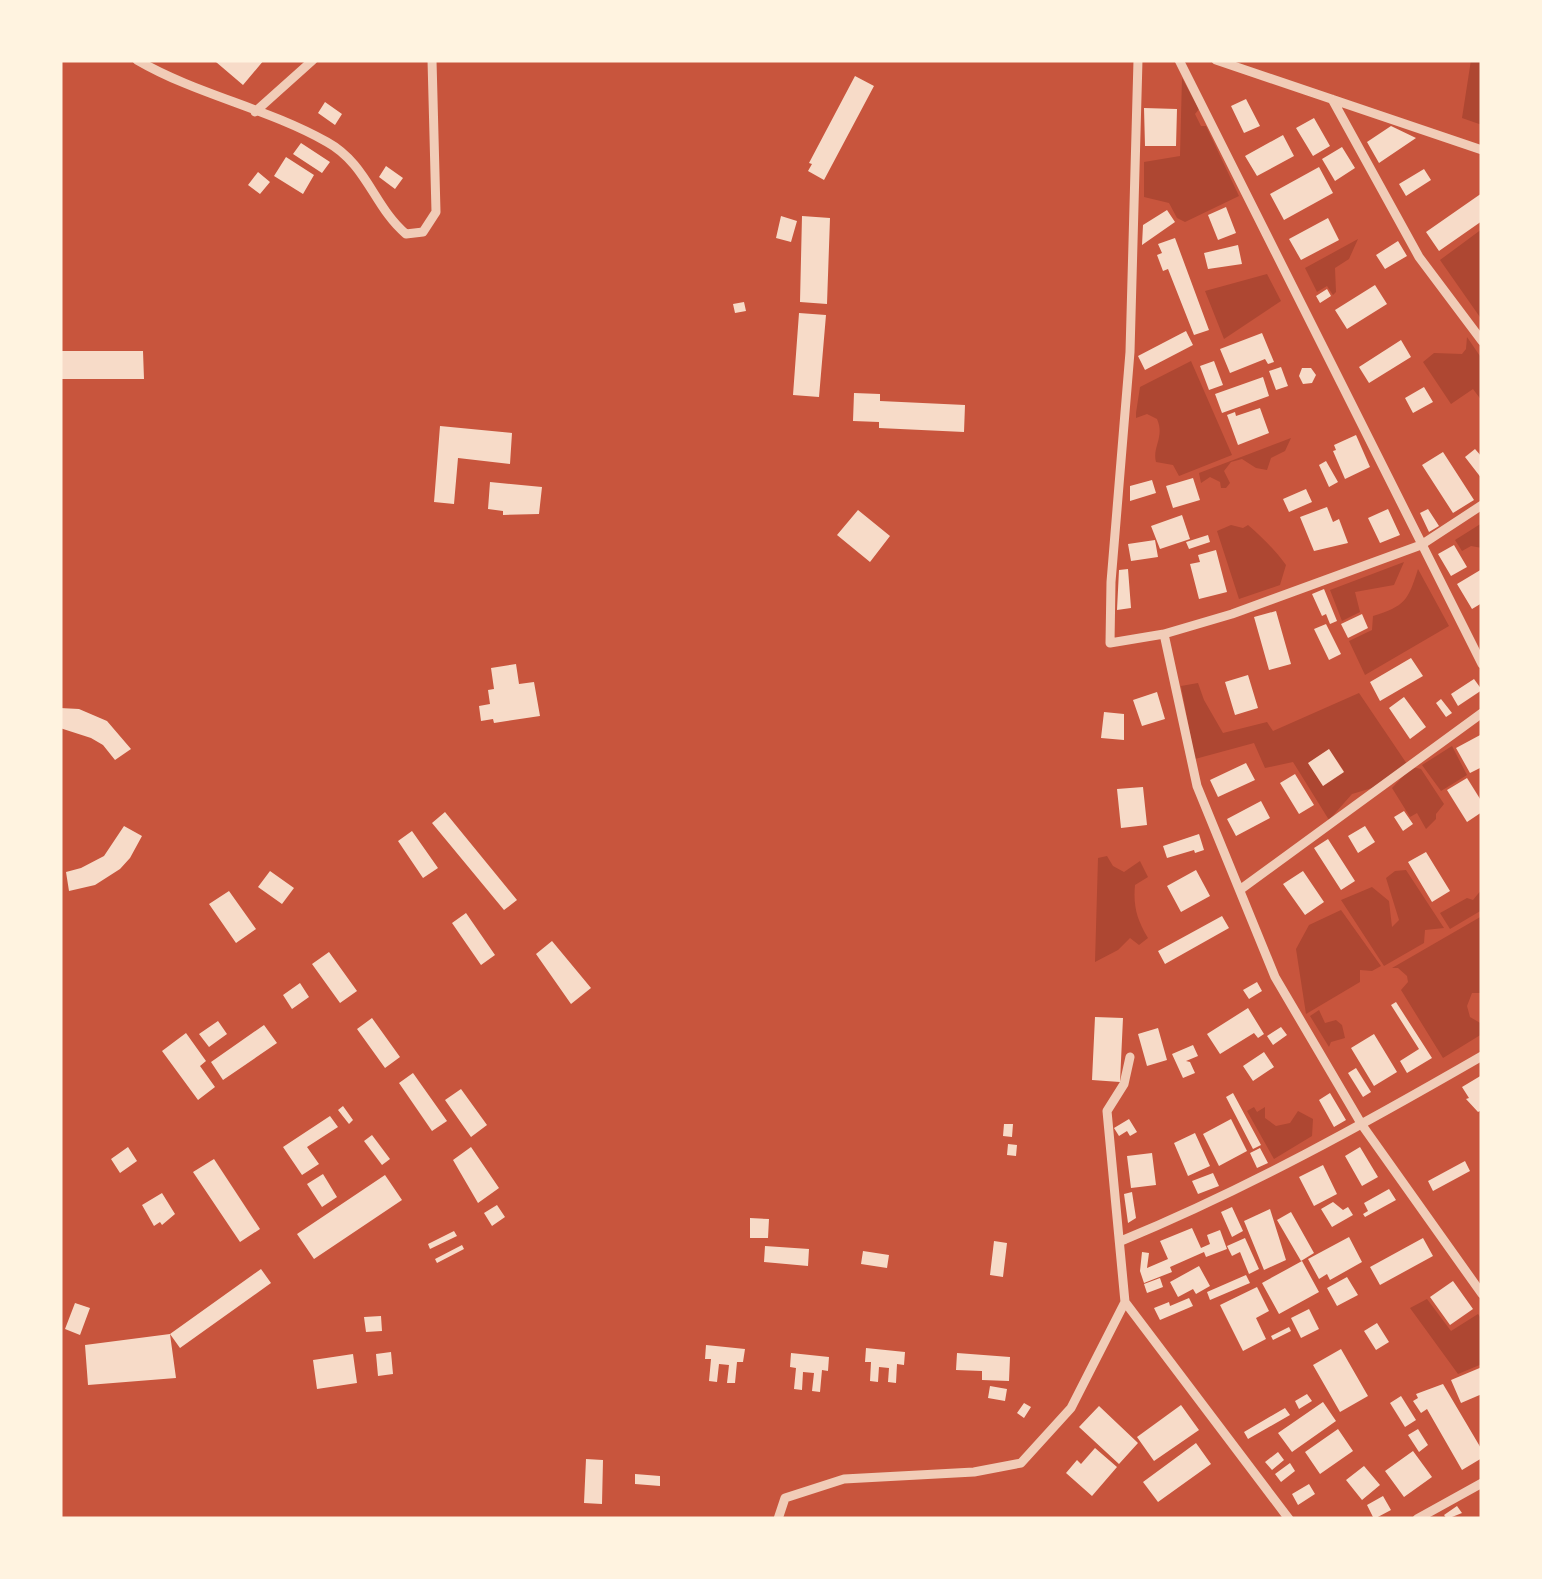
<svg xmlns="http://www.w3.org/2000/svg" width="1542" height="1579" font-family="Barlow,sans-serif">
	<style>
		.green { fill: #ae4732; fill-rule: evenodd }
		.building { fill: #f7dbc8 }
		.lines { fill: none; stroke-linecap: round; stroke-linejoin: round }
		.minor { stroke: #f1ccb7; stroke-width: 9 }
	</style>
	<rect width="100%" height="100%" fill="#c8553d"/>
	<path class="green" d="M1471,60H1482V125L1462,118Z
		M1182,78L1199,109L1195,114L1201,126H1206L1239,196L1185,222L1177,218L1169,203L1144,197V162L1180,156Z
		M1482,229V320L1440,260Z
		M1358,239L1349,259L1335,268L1336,292L1333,295L1327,286L1317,292L1305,268Z
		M1267,274L1281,301L1224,339L1205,291Z
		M1467,337L1482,359V401L1473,389L1451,404L1423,362L1434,353L1462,354L1466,349Z
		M1191,361L1232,455L1179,476L1173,465L1156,462C1152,447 1165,437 1157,419L1147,414L1136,418V413L1140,387Z
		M1291,438L1285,451L1271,458L1267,470L1256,468L1242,459L1231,462L1224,471L1230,483L1226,488H1221L1220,482L1210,477L1201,483L1199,473Z
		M1482,523V548L1471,546L1462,551L1455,540Z
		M1231,525L1243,528L1248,525C1262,537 1274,549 1286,565L1280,585L1239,599L1217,531Z
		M1404,562L1394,585L1355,592L1360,612L1342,621L1330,590Z
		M1418,569L1449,626L1365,675L1349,641L1372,630L1373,616C1405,606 1408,601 1418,569Z
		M1198,683L1204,700L1223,733L1267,722L1273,731L1359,693L1407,764L1372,788L1352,794L1329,820L1293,762L1265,768L1254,743L1195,759L1181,686ZM1329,749L1344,771L1323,786L1308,763Z
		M1452,746L1467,775L1441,791L1422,765Z
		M1412,767L1421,769L1444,804L1436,814V819L1426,829L1417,813L1410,817L1392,788Z
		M1107,856L1113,866L1124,872L1140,861L1148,877L1135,885C1133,906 1137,920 1148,938L1139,945L1130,938L1118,950L1095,962L1098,858Z
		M1406,870L1444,928L1425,930L1424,943L1384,966L1341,900L1372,887L1389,901L1392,927L1399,920L1386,878L1395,871Z
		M1482,889V910L1450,929L1440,913L1467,898L1473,900Z
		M1341,910L1381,966L1372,971L1360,970V982L1306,1014L1296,949L1309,925Z
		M1482,916V993H1472L1467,1006L1470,1017L1482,1024V1034L1443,1058L1401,990L1408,982L1407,976L1398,968H1392Z
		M1319,1010L1325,1023L1336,1020L1342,1025L1345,1038L1331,1042L1329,1047L1310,1016Z
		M1254,1107L1257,1112L1265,1107V1118L1276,1126L1290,1123L1298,1111L1313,1119L1312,1136L1274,1159L1247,1111Z
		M1427,1299L1451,1331L1478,1314L1482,1320V1364L1458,1374L1410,1308Z"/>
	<path class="building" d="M218,60H264L243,85L216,62Z
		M855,76L874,86L824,180L808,171L812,164L809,163Z
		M1246,99L1260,126L1244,133L1231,106Z
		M325,102L342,114L335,125L318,113Z
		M1144,108L1177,109L1176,146H1145Z
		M1314,118L1330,146L1313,156L1296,128Z
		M1391,126L1416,138L1379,163L1367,142Z
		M1283,135L1294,156L1257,176L1245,156Z
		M301,143L330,162L322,173L293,154Z
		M1342,147L1355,168L1335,181L1322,159Z
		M286,157L314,175L303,194L274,176Z
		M386,166L403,178L395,189L379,177Z
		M1319,167L1333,193L1284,220L1270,194Z
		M1424,169L1431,180L1406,196L1399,184Z
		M258,172L270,182L260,194L248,185Z
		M1482,193V221L1439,251L1426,232Z
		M1226,207L1236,233L1218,240L1208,215Z
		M1167,210L1175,222L1142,245L1143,225Z
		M781,216L797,221L791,242L776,238Z
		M802,216L830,218L827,304L800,302Z
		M1328,218L1339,240L1301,260L1289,239Z
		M1175,238L1209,330L1194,335L1168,269L1163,271L1157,255L1162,253L1158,244Z
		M1398,241L1407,256L1385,269L1376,255Z
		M1238,245L1242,264L1208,269L1204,253Z
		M1375,285L1387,304L1347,329L1335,310Z
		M1327,289L1331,296L1320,303L1316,296Z
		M744,302L746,311L735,313L733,304Z
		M799,313L826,315L819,397L793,395Z
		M1186,331L1193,345L1145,370L1138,356Z
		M1262,333L1274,362L1268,364L1265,359L1230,373L1220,349Z
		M1401,340L1411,357L1369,383L1359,367Z
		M60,351H143L144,379H60Z
		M1214,361L1223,385L1209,390L1200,366Z
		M1281,367L1288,386L1276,390L1269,371Z
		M1302,368H1311L1316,375L1312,383L1303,384L1299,376Z
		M1263,377L1269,396L1222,413L1215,394Z
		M1424,387L1433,402L1413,413L1405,398Z
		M854,393L880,394V401L965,405L964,432L879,428V422L853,421Z
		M1260,408L1269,433L1238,445L1227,415L1235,412L1236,416Z
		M440,426L512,433L510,464L458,458L454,504L434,502Z
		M1356,435L1370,467L1345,479L1333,451L1336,450L1334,445Z
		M1475,449L1482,457V479L1465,457Z
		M1443,452L1474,500L1453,513L1422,465Z
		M1326,461L1338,482L1329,487L1319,465Z
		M1193,478L1200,500L1173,508L1166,486Z
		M1152,480L1156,493L1130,501V486Z
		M490,482L542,487L539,514L503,515V511L488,509Z
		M1306,489L1312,502L1289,512L1283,499Z
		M1327,507L1333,522L1339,519L1348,543L1314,551L1300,517Z
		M1388,509L1400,535L1380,543L1368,518Z
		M1428,509L1439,526L1429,532L1420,513Z
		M858,510L890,536L870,562L837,535Z
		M1182,515L1190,539L1160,549L1151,526Z
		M1208,535L1210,542L1189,549L1186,542Z
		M1155,540L1158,557L1131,561L1128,544Z
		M1454,545L1467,567L1451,576L1438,554Z
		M1216,550L1227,592L1199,599L1190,564L1200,562L1198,555Z
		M1128,569L1131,608L1117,610L1119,570Z
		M1482,569V603L1472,609L1457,584Z
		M1324,589L1337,621L1330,624L1326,614L1322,616L1312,594Z
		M1276,611L1291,664L1269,670L1254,617Z
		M1362,614L1368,628L1348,638L1341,624Z
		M1326,624L1341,654L1329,660L1314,629Z
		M1411,658L1423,676L1380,701L1370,682Z
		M516,664L519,684L534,682L540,716L494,723L493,719L481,721L479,706L490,704L488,690L494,689L491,668Z
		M1248,675L1258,708L1235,715L1225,682Z
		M1474,679L1482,690L1458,706L1451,694Z
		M1157,692L1165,719L1142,726L1133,700Z
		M1404,697L1426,727L1410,739L1389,708Z
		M1441,699L1452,713L1446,717L1436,703Z
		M60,708L79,709L107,721L131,749L115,760L103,745L91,738L60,728Z
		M1104,712L1124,714V740L1101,738Z
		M1482,734V767L1470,773L1456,748Z
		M1329,749L1344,772L1323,786L1308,763Z
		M1246,763L1255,780L1218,797L1210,780Z
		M1295,774L1314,805L1299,814L1280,783Z
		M1467,778L1482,802V812L1467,822L1447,790Z
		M1143,787L1147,825L1121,828L1117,789Z
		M1261,801L1270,818L1236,836L1227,819Z
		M1404,811L1413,824L1403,831L1394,817Z
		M445,812L517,900L504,910L432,823Z
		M124,826L142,836L130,858L120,869L95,885L69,891L66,872L81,868L104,856Z
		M1365,826L1375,842L1358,853L1348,836Z
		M412,831L438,868L423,878L398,841Z
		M1199,834L1204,850L1195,853L1194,850L1167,858L1163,846Z
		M1328,839L1355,881L1341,890L1314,848Z
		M1426,852L1450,891L1432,902L1408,862Z
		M1196,870L1210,896L1181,912L1167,886Z
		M270,871L294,888L282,904L258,887Z
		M1303,871L1324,902L1305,915L1283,884Z
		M229,891L256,929L236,943L209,904Z
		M466,913L495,955L481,965L452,923Z
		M1222,916L1229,928L1165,964L1158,951Z
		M552,941L591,988L571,1004L536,954Z
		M329,952L357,991L340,1003L312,964Z
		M1257,982L1262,991L1249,999L1243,990Z
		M300,983L309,997L292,1009L283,995Z
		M1396,1002L1432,1058L1407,1073L1400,1061L1419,1049L1391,1005Z
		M1248,1008L1264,1034L1258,1038L1254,1033L1220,1054L1207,1034Z
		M1095,1017L1123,1018L1120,1082L1092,1080Z
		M372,1018L400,1057L385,1068L357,1029Z
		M218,1021L227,1034L209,1047L199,1034Z
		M264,1025L277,1043L223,1080L211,1062Z
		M1281,1027L1287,1035L1273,1045L1267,1036Z
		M1158,1028L1167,1060L1147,1066L1138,1034Z
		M186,1033L206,1061L200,1066L215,1087L198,1100L162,1051Z
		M1374,1034L1397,1072L1374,1086L1351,1048Z
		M1193,1045L1198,1056L1186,1061L1190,1062L1195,1073L1183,1078L1172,1054Z
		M1264,1052L1274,1067L1253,1081L1243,1066Z
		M1356,1068L1371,1092L1363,1097L1348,1073Z
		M413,1073L447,1121L432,1131L399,1083Z
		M1482,1075V1110L1478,1112L1466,1099L1469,1098L1462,1087Z
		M461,1089L487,1125L471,1137L445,1100Z
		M1233,1093L1261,1145L1253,1149L1226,1097Z
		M1330,1093L1346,1120L1334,1127L1319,1100Z
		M343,1106L353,1120L349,1124L338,1110Z
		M330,1116L338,1127L307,1147L319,1164L302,1175L283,1147Z
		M1129,1119L1137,1132L1130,1136L1127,1131L1119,1136L1114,1128Z
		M1231,1119L1247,1151L1219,1166L1203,1134Z
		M1004,1124H1013L1012,1137L1003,1136Z
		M1195,1133L1210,1166L1188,1176L1174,1143Z
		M372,1135L390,1159L382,1165L364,1141Z
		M1008,1144L1017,1145L1016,1156L1007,1155Z
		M128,1147L137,1161L120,1173L111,1159Z
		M471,1147L499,1188L478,1203L453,1160Z
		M1360,1147L1378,1177L1362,1186L1345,1156Z
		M1260,1148L1268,1163L1257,1168L1250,1153Z
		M1152,1153L1156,1185L1131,1188L1127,1156Z
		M214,1159L260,1229L240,1242L193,1172Z
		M1465,1161L1470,1171L1433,1191L1428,1181Z
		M1323,1165L1337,1194L1314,1206L1299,1177Z
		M1213,1173L1219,1186L1198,1194L1192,1181Z
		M323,1174L337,1197L322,1207L307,1184Z
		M385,1175L402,1200L314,1259L297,1234Z
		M1389,1189L1396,1200L1365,1217L1363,1214L1368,1211L1364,1203Z
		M1132,1192L1136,1218L1128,1223L1124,1194Z
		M162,1193L175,1214L162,1225L160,1222L154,1226L142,1205Z
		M1333,1202L1343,1210L1348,1207L1353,1215L1332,1227L1321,1209Z
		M497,1205L505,1217L492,1226L484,1213Z
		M1232,1207L1243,1231L1232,1237L1221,1212Z
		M1270,1209L1286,1260L1264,1270L1244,1221Z
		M1291,1212L1314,1253L1301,1261L1277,1220Z
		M750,1218L769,1219L768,1238H750Z
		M1192,1228L1201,1248L1210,1244L1207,1235L1220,1230L1227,1249L1206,1257L1204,1252L1170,1267L1172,1272L1144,1283L1140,1271L1142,1252L1149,1253L1147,1268L1168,1259L1160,1241Z
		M454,1231L457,1236L430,1249L428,1244Z
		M1349,1237L1362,1262L1330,1280L1327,1274L1319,1279L1308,1259Z
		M1245,1238L1259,1269L1249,1274L1240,1252L1232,1256L1227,1246Z
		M1423,1238L1433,1256L1380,1285L1370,1267Z
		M994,1241L1007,1243L1003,1277L990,1275Z
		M462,1245L464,1249L437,1263L435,1259Z
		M765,1246L809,1249L808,1266L764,1262Z
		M863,1251L889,1255L887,1268L861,1264Z
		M1302,1261L1319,1292L1279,1314L1262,1283Z
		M1199,1266L1210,1286L1196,1294L1193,1289L1178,1297L1170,1282Z
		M261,1269L271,1283L180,1348L170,1334Z
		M1246,1275L1250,1283L1210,1300L1207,1292Z
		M1347,1277L1358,1295L1337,1306L1327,1288Z
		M1160,1278L1163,1287L1147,1293L1144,1284Z
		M1453,1281L1473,1309L1450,1325L1430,1297Z
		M1257,1287L1269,1311L1256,1318L1266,1339L1243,1351L1220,1305Z
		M1189,1298L1193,1306L1160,1320L1154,1308L1169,1302L1170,1306Z
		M75,1303L90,1308L80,1335L65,1329Z
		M1309,1309L1319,1329L1301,1338L1291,1318Z
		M381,1316L382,1331L366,1332L364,1317Z
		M1377,1323L1389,1342L1376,1350L1364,1331Z
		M1289,1327L1291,1331L1273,1340L1271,1336Z
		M170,1334L176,1378L88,1385L85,1345Z
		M706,1345L745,1349L743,1362H737L735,1383H727L729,1365L719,1364L717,1382L709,1381L711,1359H705Z
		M866,1348L905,1352L904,1365L897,1364L896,1383L888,1382L889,1368L879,1367L878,1382L870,1381L871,1362H865Z
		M1341,1349L1368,1396L1340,1412L1313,1365Z
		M391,1352L393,1374L378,1376L376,1354Z
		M791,1353L829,1357L828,1371L822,1370L820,1392L812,1391L814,1373L803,1372L802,1390L794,1389L796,1368L790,1367Z
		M957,1353L1010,1357L1009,1381L982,1380V1371L956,1370Z
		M353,1354L357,1383L317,1389L313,1360Z
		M1482,1367V1394L1461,1403L1451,1380Z
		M1443,1384L1482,1450V1458L1462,1470L1427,1409L1421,1413L1413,1401L1418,1398L1416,1394Z
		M990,1386L1007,1389L1005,1401L988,1398Z
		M1307,1394L1312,1401L1299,1409L1295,1401Z
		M1401,1396L1416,1420L1405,1427L1390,1403Z
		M1323,1402L1336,1421L1292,1452L1278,1433Z
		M1024,1403L1031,1407L1024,1418L1017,1413Z
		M1181,1405L1199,1430L1154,1461L1137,1437Z
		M1099,1406L1138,1443L1119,1464L1079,1427Z
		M1285,1408L1290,1415L1248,1439L1244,1432Z
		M1338,1429L1353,1451L1320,1474L1305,1452Z
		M1418,1429L1428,1445L1419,1452L1408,1435Z
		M1196,1443L1211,1464L1158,1502L1143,1482Z
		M1095,1448L1117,1467L1092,1496L1066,1473L1077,1460L1081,1464Z
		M1413,1451L1432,1477L1404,1497L1385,1471Z
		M1278,1452L1284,1460L1272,1470L1265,1462Z
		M586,1459L603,1460L602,1504L584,1503Z
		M1290,1463L1295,1471L1281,1482L1275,1474Z
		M1364,1466L1380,1485L1362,1500L1346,1480Z
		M635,1474L660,1476V1486L635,1484Z
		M1309,1484L1315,1494L1298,1505L1292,1494Z
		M1383,1496L1391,1510L1374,1519L1367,1505Z
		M1457,1506L1462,1513L1447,1519L1444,1515Z"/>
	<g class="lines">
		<path class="minor" d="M137,60C197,95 267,108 327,142C367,164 374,207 406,234L423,232L436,212L432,60
			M1138,60L1130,352L1111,582L1110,643L1164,634L1232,614L1421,545L1482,505
			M1179,60L1482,664
			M1216,60L1482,150
			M1332,99L1419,257L1482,341
			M255,112L313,60
			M1164,634L1197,786L1275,977L1362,1125L1482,1294
			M1241,889L1482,713
			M1121,1241C1247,1189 1364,1124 1482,1056
			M1125,1302L1289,1519
			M778,1519L785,1498L844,1479L974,1472L1021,1463L1071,1408L1125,1302L1107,1111L1124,1084L1130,1057
			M1417,1519L1482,1483"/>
	</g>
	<rect width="1542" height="1579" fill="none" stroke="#fff3e0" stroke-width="125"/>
</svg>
